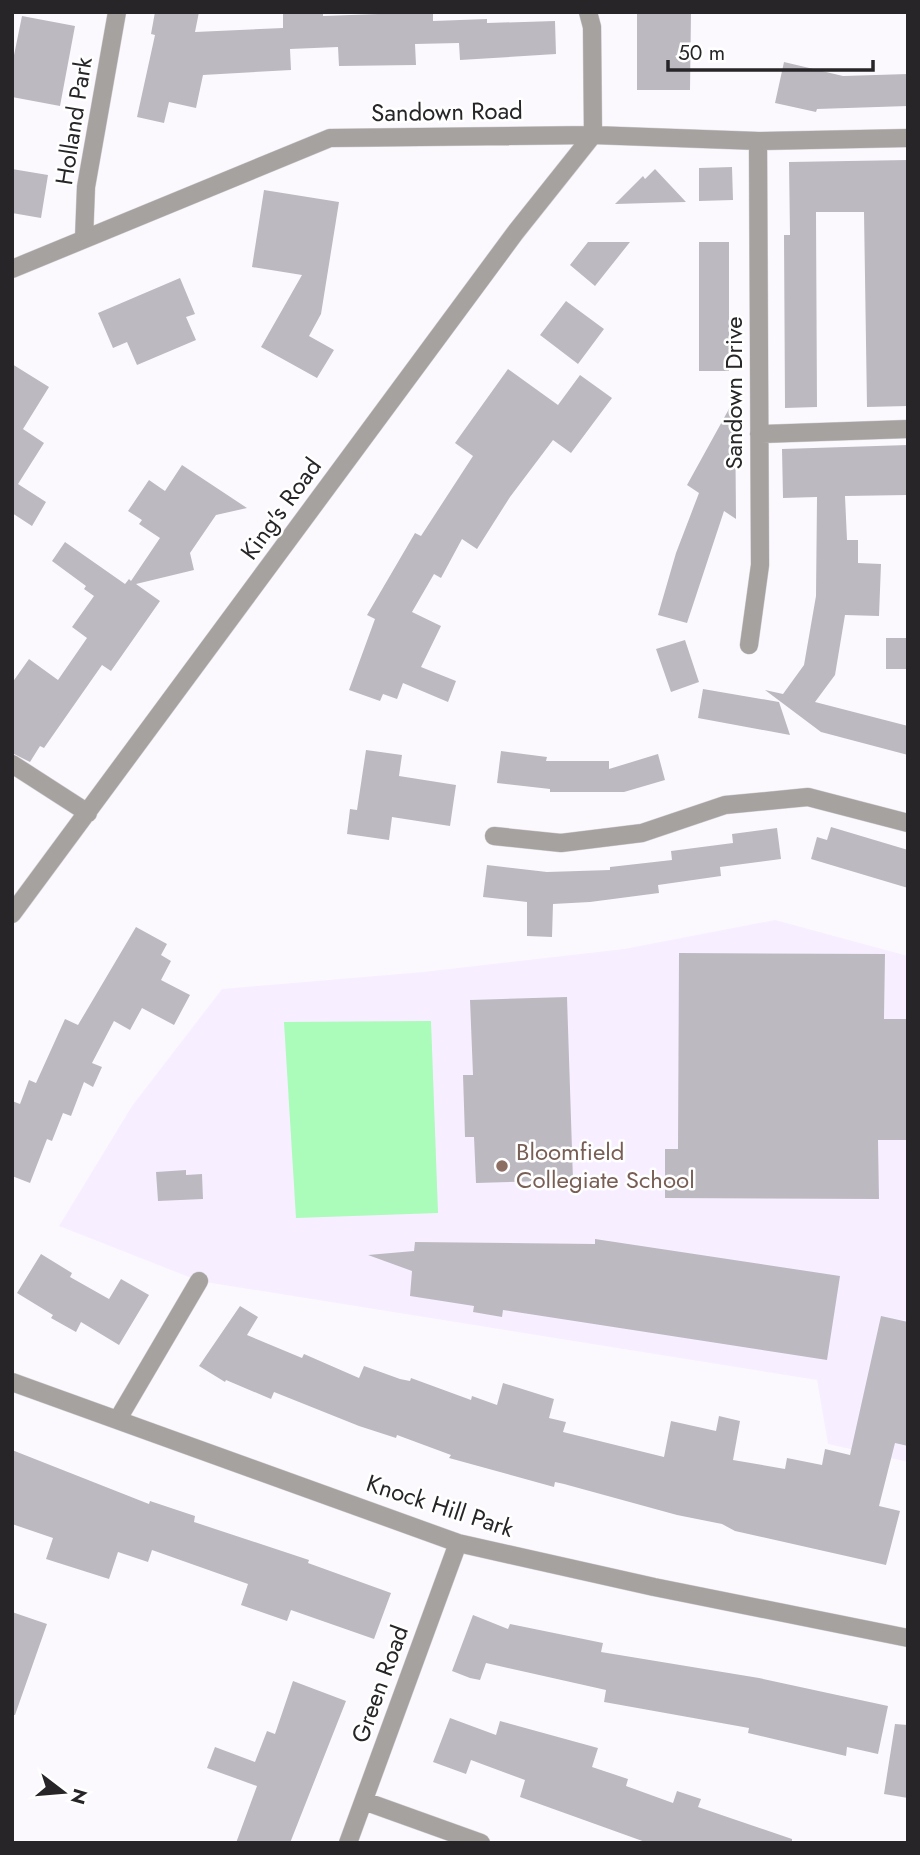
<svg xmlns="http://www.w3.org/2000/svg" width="920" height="1855" font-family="Jost,sans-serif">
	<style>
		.built { fill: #f7efff }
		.green { fill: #abfbba }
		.building { fill: #bdb9c1 }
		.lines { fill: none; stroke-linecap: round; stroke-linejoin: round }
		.minor-casing { stroke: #d6d3d7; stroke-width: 19 }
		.minor { stroke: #a6a2a0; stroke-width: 18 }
		.education-dot { fill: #8d6e63; stroke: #fff; stroke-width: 2.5 }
		.labels { text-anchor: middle; stroke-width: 5; stroke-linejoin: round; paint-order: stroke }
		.street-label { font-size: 24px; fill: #272528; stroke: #fff }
		.education-label { font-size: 24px; fill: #785e54; stroke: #fff; text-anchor: start }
	</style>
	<rect width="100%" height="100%" fill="#fcf9fe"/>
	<path class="built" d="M775,920L908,956V1462L828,1444L817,1380L199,1281L59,1226L132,1106L222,989L423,972L624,949Z"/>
	<path class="green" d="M431,1021L438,1213L296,1218L284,1022Z"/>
	<path class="building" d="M155,12H199L195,32L283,28V12H323V16L433,12V21L487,19V23L555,21L556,54L460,60L459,43L415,44L416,65L339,66L338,47L290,49L291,70L203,75L196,108L169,102L164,123L137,117L155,35L151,34Z
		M637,12H691L690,90H637Z
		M22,16L75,26L60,106L12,97V65Z
		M784,62L843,76L908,74V106L817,109L816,112L775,103Z
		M908,160V406L867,407L864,212H816L817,407L785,408L784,235H790L789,162Z
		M732,167L733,200L699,201V168Z
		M12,169L48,175L41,218L12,213Z
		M655,169L686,202L615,204L643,176L645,179Z
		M264,190L339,202L321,314L309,336L334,350L317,378L261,347L302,275L252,267Z
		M588,242H630L595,286L570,265Z
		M699,242H729V371H699Z
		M180,278L195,314L186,317L196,340L137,365L127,342L113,348L98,313Z
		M566,301L604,329L578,364L540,335Z
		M12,364L49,387L23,429L44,443L18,484L46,502L32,526L12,513Z
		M508,369L558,405L580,375L612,398L571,453L553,440L510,497L477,549L462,539L441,578L434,574L412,612L441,626L421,667L456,681L448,702L403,683L397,699L383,694L380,701L349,690L375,619L367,615L415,533L421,536L473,456L455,443Z
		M735,398L736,519L724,511L687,623L658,615L676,553L699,493L687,485Z
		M908,445V495L845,496L847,540H858V563L881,564L879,616L845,615L835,675L815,702L908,726V755L821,732L765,690L783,694L804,665L816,596L817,497L783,498L782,449Z
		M182,465L247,508L216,515L190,553L194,570L136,584L160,601L111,671L102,665L44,748L40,746L30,762L12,753V683L29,659L58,680L87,638L72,627L94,596L84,589L86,586L52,561L65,542L125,584L129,579L131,581L160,538L139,524L142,520L128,511L149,480L165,491Z
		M886,638H908V669H886Z
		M685,640L699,682L671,692L656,649Z
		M703,689L779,702L790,735L698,718Z
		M366,750L402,755L399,776L456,785L450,826L392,817L389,840L347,834L350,809L357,810Z
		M501,751L547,757L546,761H609V769L658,754L665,780L624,792H550V789L497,783Z
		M831,827L908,850V888L811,859L817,837L827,840Z
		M777,828L781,859L720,867L721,876L658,885L659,893L590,902L553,904L552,937L527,936V902L483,897L487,865L547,872L610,870V867L672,860L671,851L733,843L732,834Z
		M136,927L167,944L161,955L171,961L161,980L190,995L174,1025L142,1008L130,1030L114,1021L92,1063L102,1067L93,1087L84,1082L71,1116L63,1113L52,1141L47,1139L30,1183L12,1176V1101L20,1104L29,1080L36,1083L65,1019L78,1025Z
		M679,953L885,954L884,1019H908V1140H878L879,1199L665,1198V1149H678Z
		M567,997L573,1180L476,1183L474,1137H465L463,1075H473L470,1000Z
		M186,1170V1175L202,1174L203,1199L158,1201L156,1172Z
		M595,1239L840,1276L827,1360L503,1310L502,1317L473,1312L474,1306L410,1296L412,1271L368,1255L414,1251L415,1242L595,1244Z
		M41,1254L72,1273L70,1277L109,1299L121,1279L149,1295L119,1345L81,1322L76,1332L51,1318L53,1315L17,1293Z
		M240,1306L258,1317L247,1335L302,1358L304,1354L359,1378L364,1366L400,1379L410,1381L411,1378L471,1400L472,1396L497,1405L503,1383L554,1399L549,1418L566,1422L563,1432L664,1457L671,1421L716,1431L719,1416L740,1421L733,1460L785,1469L787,1458L822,1465L825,1449L850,1455L881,1316L908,1322V1446L895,1443L879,1506L900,1511L886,1565L735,1531L722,1524L677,1515L564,1484L555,1482L554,1487L449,1458L451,1455L397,1435L396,1438L359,1426L274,1392L271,1399L226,1380L225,1382L199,1366Z
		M12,1450L149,1504L150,1501L195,1516L194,1522L309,1560L308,1563L391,1593L374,1639L291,1610L287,1621L241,1605L248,1584L152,1550L148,1562L118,1552L109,1579L46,1559L53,1538L12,1524Z
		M12,1612L47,1624L15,1715H12Z
		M473,1615L508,1629L510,1624L603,1643L601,1652L759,1678L888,1706L878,1754L847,1747L846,1756L748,1733L749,1728L604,1702L606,1690L486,1663L480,1680L470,1678L452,1671Z
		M293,1681L346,1701L290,1843H236L257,1786L207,1768L215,1747L255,1762L267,1731L275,1734Z
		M450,1718L496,1735L500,1721L598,1748L592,1767L628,1779L626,1786L673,1803L677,1791L701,1799L698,1807L792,1839V1843H648L520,1797L525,1780L471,1760L466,1774L433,1762Z
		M895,1724L908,1725V1798L884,1794Z"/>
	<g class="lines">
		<g class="minor-casing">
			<path id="minor" d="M588,12L592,27L593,135
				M84,239L86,187L117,12
				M12,269L330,138L593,135L758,141L908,138
				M759,434L908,429
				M749,645L760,565L758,141
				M12,764L88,813
				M494,836L561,843L642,833L725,805L808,797L908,823
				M12,914L515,233L593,135
				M12,1382L458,1543L654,1587L908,1638
				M118,1419L199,1281
				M364,1801L481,1843
				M348,1843L458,1543"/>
		</g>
		<use href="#minor" class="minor"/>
	</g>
	<circle class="education-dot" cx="502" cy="1166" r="7"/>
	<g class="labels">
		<g class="street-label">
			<text transform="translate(447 112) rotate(-1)" y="8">Sandown Road</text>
			<text transform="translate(74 121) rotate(-81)" y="8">Holland Park</text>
			<text transform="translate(734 393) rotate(-90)" y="8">Sandown Drive</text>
			<text transform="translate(281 509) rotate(-54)" y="8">King's Road</text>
			<text transform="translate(440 1506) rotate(18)" y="8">Knock Hill Park</text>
			<text transform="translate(380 1684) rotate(-70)" y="8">Green Road</text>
		</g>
		<g class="education-label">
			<text x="516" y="1160">Bloomfield<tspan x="516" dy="28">Collegiate School</tspan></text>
		</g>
	</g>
	<rect width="920" height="1855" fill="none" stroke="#272528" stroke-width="28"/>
	<g transform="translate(63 1792) rotate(106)" stroke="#ffffff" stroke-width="5" paint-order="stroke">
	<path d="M0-5L12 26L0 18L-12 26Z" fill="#272528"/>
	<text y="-10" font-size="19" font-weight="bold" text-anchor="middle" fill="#272528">N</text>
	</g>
	<path d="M668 60v10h205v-10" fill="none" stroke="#272528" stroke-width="3.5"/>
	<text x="678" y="60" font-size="21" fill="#272528" stroke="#ffffff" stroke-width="5" paint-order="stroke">50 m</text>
</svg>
